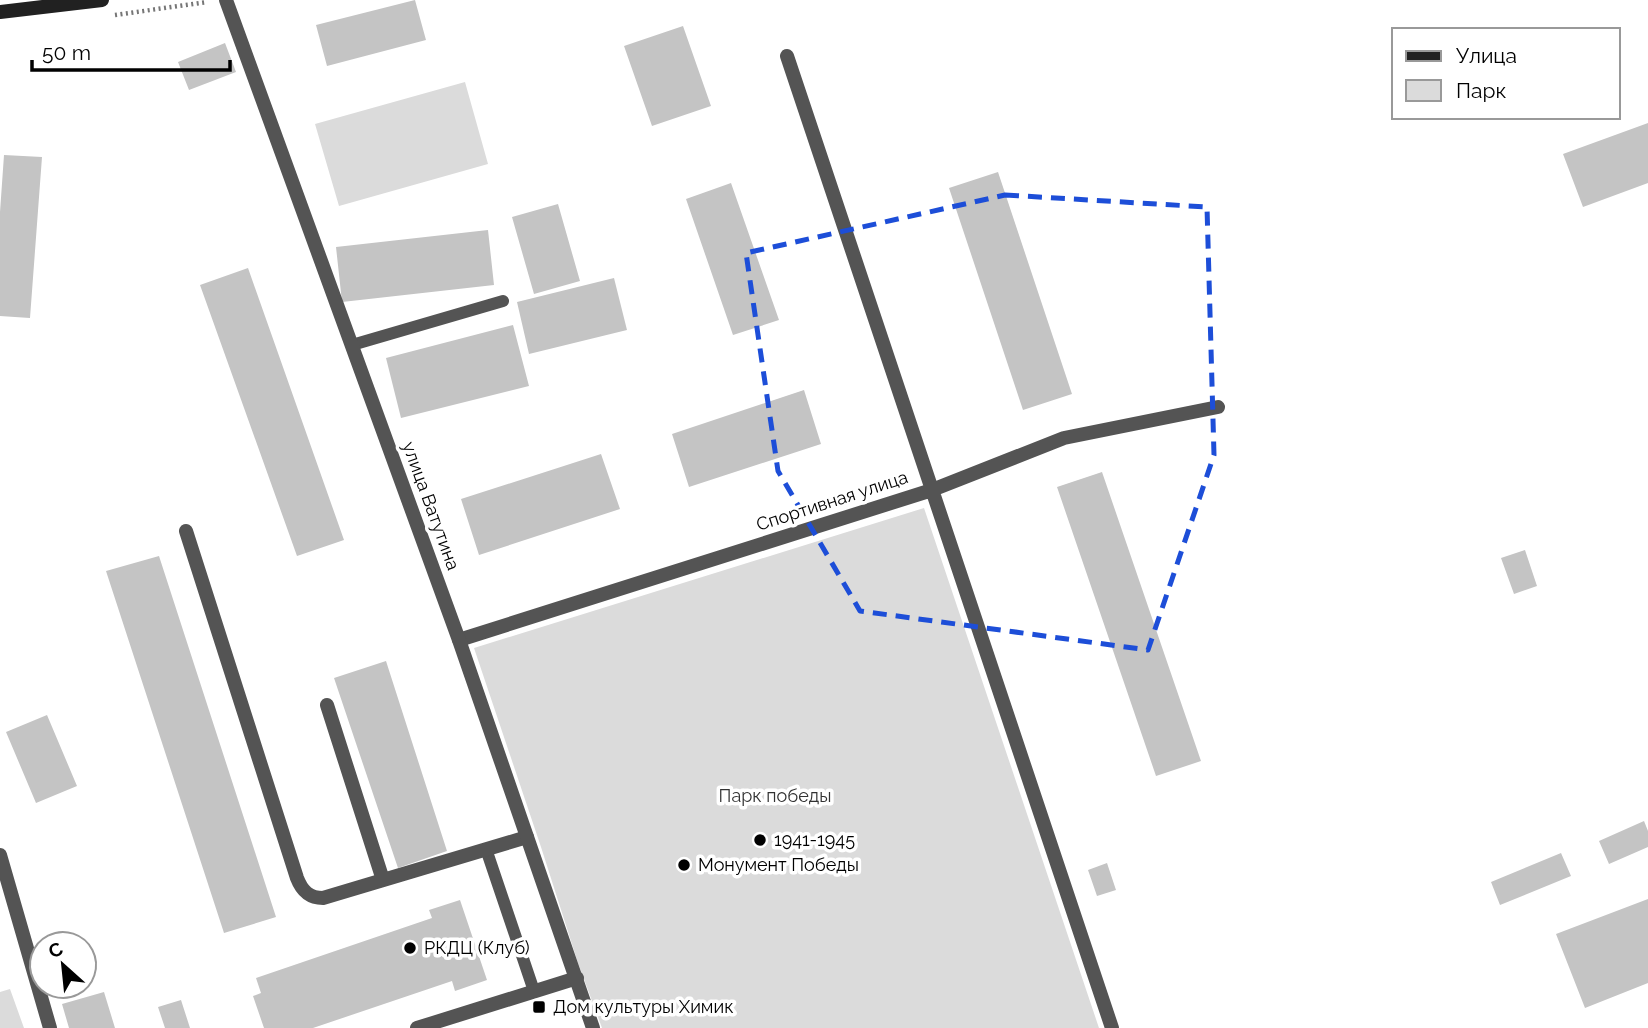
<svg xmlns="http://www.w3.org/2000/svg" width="1648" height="1028" font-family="Raleway,sans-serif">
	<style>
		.green { fill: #dbdbdb }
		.building { fill: #c4c4c4 }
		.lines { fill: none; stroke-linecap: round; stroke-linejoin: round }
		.path { stroke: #767676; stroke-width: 4.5; stroke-dasharray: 2 3.5; stroke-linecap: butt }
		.service { stroke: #545454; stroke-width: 12 }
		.minor { stroke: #545454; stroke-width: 14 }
		.tertiary { stroke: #545454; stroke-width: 14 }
		.secondary { stroke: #212121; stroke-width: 14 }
		.marked { fill: none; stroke: #1d4ed8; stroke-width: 5; stroke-dasharray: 14 9; stroke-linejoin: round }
		.poi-dot { fill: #000; stroke: #fff; stroke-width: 2.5 }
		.labels { text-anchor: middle; stroke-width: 7; stroke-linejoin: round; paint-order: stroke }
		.street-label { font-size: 18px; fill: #000; stroke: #fff }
		.park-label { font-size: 18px; fill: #323232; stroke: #fff }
		.poi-label { font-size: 18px; fill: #000; stroke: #fff; text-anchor: start }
	</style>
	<rect width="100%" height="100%" fill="#fff"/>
	<path class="green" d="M465,82L488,164L339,206L315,124Z
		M924,508L1099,1028H602L578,963L541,847L474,648Z
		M10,989L24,1028H0V992Z"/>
	<path class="building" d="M415,0L426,40L327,66L316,25Z
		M683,26L711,106L652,126L624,46Z
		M225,43L236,72L189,90L178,62Z
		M1648,123V183L1583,207L1563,154Z
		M4,155L42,157L30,318L0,316V212Z
		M998,172L1072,394L1023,410L949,188Z
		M731,183L779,320L733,335L686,199Z
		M558,204L580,281L534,294L512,217Z
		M488,230L494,285L342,302L336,247Z
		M248,268L344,540L297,556L200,285Z
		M614,278L627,330L529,354L517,302Z
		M513,325L529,386L401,418L386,358Z
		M804,390L821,444L689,487L672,434Z
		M601,454L620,509L479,555L461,499Z
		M1102,472L1201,761L1156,776L1057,487Z
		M1525,550L1537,586L1514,594L1501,558Z
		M159,556L276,917L224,933L106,571Z
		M386,661L447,851L398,868L334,678Z
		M47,715L77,786L36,803L6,732Z
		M1644,821L1648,831V847L1609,864L1599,841Z
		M1561,853L1571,876L1500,905L1491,882Z
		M1107,863L1116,890L1097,896L1088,870Z
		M1648,899V983L1585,1008L1556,934Z
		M460,900L487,980L455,991L452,981L313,1028H264L253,996L261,993L256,978L432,918L429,910Z
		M104,992L115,1028H69L62,1004Z
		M181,1000L190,1028H165L158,1007Z"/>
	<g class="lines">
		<path class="path" d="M115,15L207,2"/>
		<path class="service" d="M352,345L503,301
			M486,849L534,991"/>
		<path class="minor" d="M787,56L1112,1028
			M186,531L297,878C302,891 309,898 323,898L527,837
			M459,640L932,490L1064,438L1218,407
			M327,705L383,880
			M0,855L50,1028
			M417,1028L577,978"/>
		<path class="tertiary" d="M226,0L459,640L593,1028"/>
		<path class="secondary" d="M0,12L102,0"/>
	</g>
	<path class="marked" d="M1005,195L1207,207L1214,455L1148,650L860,611L778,471L746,253Z"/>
	<g class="poi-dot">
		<circle cx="760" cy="840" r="7"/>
		<circle cx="684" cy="865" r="7"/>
		<circle cx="410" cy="948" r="7"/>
		<rect x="532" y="1000" width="14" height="14" rx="3.5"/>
	</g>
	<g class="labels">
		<g class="street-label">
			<text transform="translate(832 501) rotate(-18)" y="6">Спортивная улица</text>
			<text transform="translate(431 506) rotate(70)" y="6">улица Ватутина</text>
		</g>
		<g class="park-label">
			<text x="775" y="802">Парк победы</text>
		</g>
		<g class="poi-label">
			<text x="774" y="846">1941-1945</text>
			<text x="698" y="871">Монумент Победы</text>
			<text x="424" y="954">РКДЦ (Клуб)</text>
			<text x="553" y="1013">Дом культуры Химик</text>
		</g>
	</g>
	<rect x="1392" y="28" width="228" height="91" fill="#ffffff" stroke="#999999" stroke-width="2"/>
	<rect x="1406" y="51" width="35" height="10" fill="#212121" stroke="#999999" stroke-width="2"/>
	<text x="1456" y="63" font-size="21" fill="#000000">Улица</text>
	<rect x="1406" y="80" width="35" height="21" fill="#dbdbdb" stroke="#999999" stroke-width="2"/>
	<text x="1456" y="98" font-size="21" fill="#000000">Парк</text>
	<g transform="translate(63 965) rotate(333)"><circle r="33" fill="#ffffff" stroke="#999999" stroke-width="2"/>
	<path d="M0-5L12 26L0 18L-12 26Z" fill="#000000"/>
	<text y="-10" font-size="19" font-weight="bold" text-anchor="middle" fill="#000000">С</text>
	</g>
	<path d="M32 60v10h198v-10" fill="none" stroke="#000000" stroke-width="3.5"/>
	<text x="42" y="60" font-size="21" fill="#000000" stroke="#ffffff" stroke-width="5" paint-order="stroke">50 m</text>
</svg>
